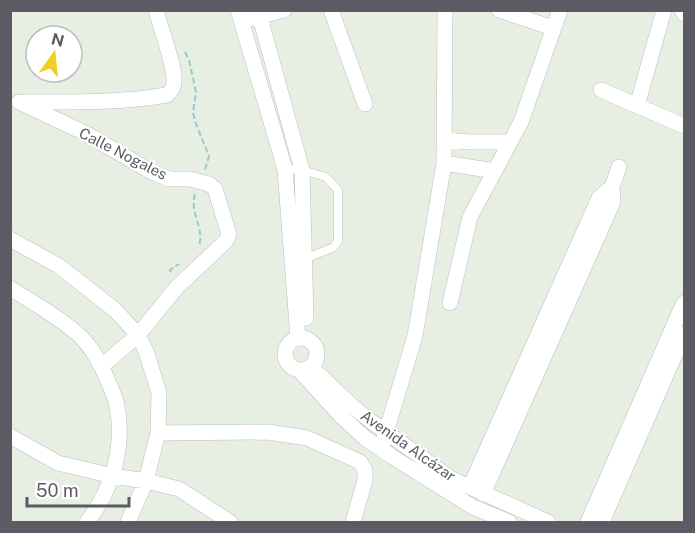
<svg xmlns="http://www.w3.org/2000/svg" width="695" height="533" font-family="'Public Sans',sans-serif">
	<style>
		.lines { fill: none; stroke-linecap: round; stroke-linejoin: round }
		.lane-casing { stroke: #bfbcc4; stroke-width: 9 }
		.street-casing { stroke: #bfbcc4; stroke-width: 16 }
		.path { stroke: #98ccce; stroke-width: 2; stroke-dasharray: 6 3; stroke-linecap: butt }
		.lane { stroke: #fff; stroke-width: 8 }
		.street { stroke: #fff; stroke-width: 15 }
		.labels { text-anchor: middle; stroke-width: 4.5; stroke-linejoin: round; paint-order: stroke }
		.street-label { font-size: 15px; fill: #5d5a63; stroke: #fff }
	</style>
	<rect width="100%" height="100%" fill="#e7eee2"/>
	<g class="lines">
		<g class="lane-casing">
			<path id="lane" d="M285,169L302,170L326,177L338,190V241L334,247L305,259"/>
		</g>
		<g class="street-casing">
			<path id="street" d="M238,10L285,169L298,338
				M258,10L302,170L306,318
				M331,10L365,104
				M499,10L553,28
				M682,10L684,14
				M250,19L284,10
				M601,90L684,126
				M19,102L85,133L150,171L169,179H190L209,184L215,189L229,234L226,241L177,287L138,335L102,366
				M23,102C71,102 120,103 167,95C171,91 174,88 174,82C176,69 160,26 156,10
				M637,106L664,10
				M445,140L470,142H510
				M444,163L495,171
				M10,239L59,266L115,310L138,335L146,351L159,393L158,433L146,481L128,522
				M10,288C33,303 58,316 79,335C91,346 102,366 108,381C111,389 116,398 117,406C125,448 112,490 87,522
				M450,303L470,217L521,122L560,10
				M285 354a16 16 0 1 1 32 0a16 16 0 1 1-32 0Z
				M312,368L352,406L372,422L452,479L548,522
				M300,371L341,416L365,438L391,456L473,507L509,522
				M158,433L268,432L307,438L360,462L365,470V480L353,522
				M10,436L58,463L113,476L146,481L179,489L230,522
				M381,449L415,336L444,163L445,10
				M470,487L599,198L612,187
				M483,494L613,202L612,187L619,167
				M588,522L681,309L684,303
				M602,522L684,334"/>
		</g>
		<path class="path" d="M185,52L189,60L196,92L193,113L196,124L209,156L205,170
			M195,194C189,213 205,228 199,246
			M171,272L170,270L179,264"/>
		<use href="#lane" class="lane"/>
		<use href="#street" class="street"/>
	</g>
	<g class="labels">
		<g class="street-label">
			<text transform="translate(123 154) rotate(27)" y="5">Calle Nogales</text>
			<text transform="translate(408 446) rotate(35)" y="5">Avenida Alcázar</text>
		</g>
	</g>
	<rect width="695" height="533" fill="none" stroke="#5d5a63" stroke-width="24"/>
	<g transform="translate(54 54) rotate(15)"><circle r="28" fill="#ffffff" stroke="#bebdc1" stroke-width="1.5"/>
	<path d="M0-4.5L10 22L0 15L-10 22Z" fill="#f2cd24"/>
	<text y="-9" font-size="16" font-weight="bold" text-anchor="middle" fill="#5d5a63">N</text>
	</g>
	<path d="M27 497v9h102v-9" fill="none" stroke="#5d5a63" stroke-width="3"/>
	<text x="36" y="497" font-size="18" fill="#5d5a63" stroke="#ffffff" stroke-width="4.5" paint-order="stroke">50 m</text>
</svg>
